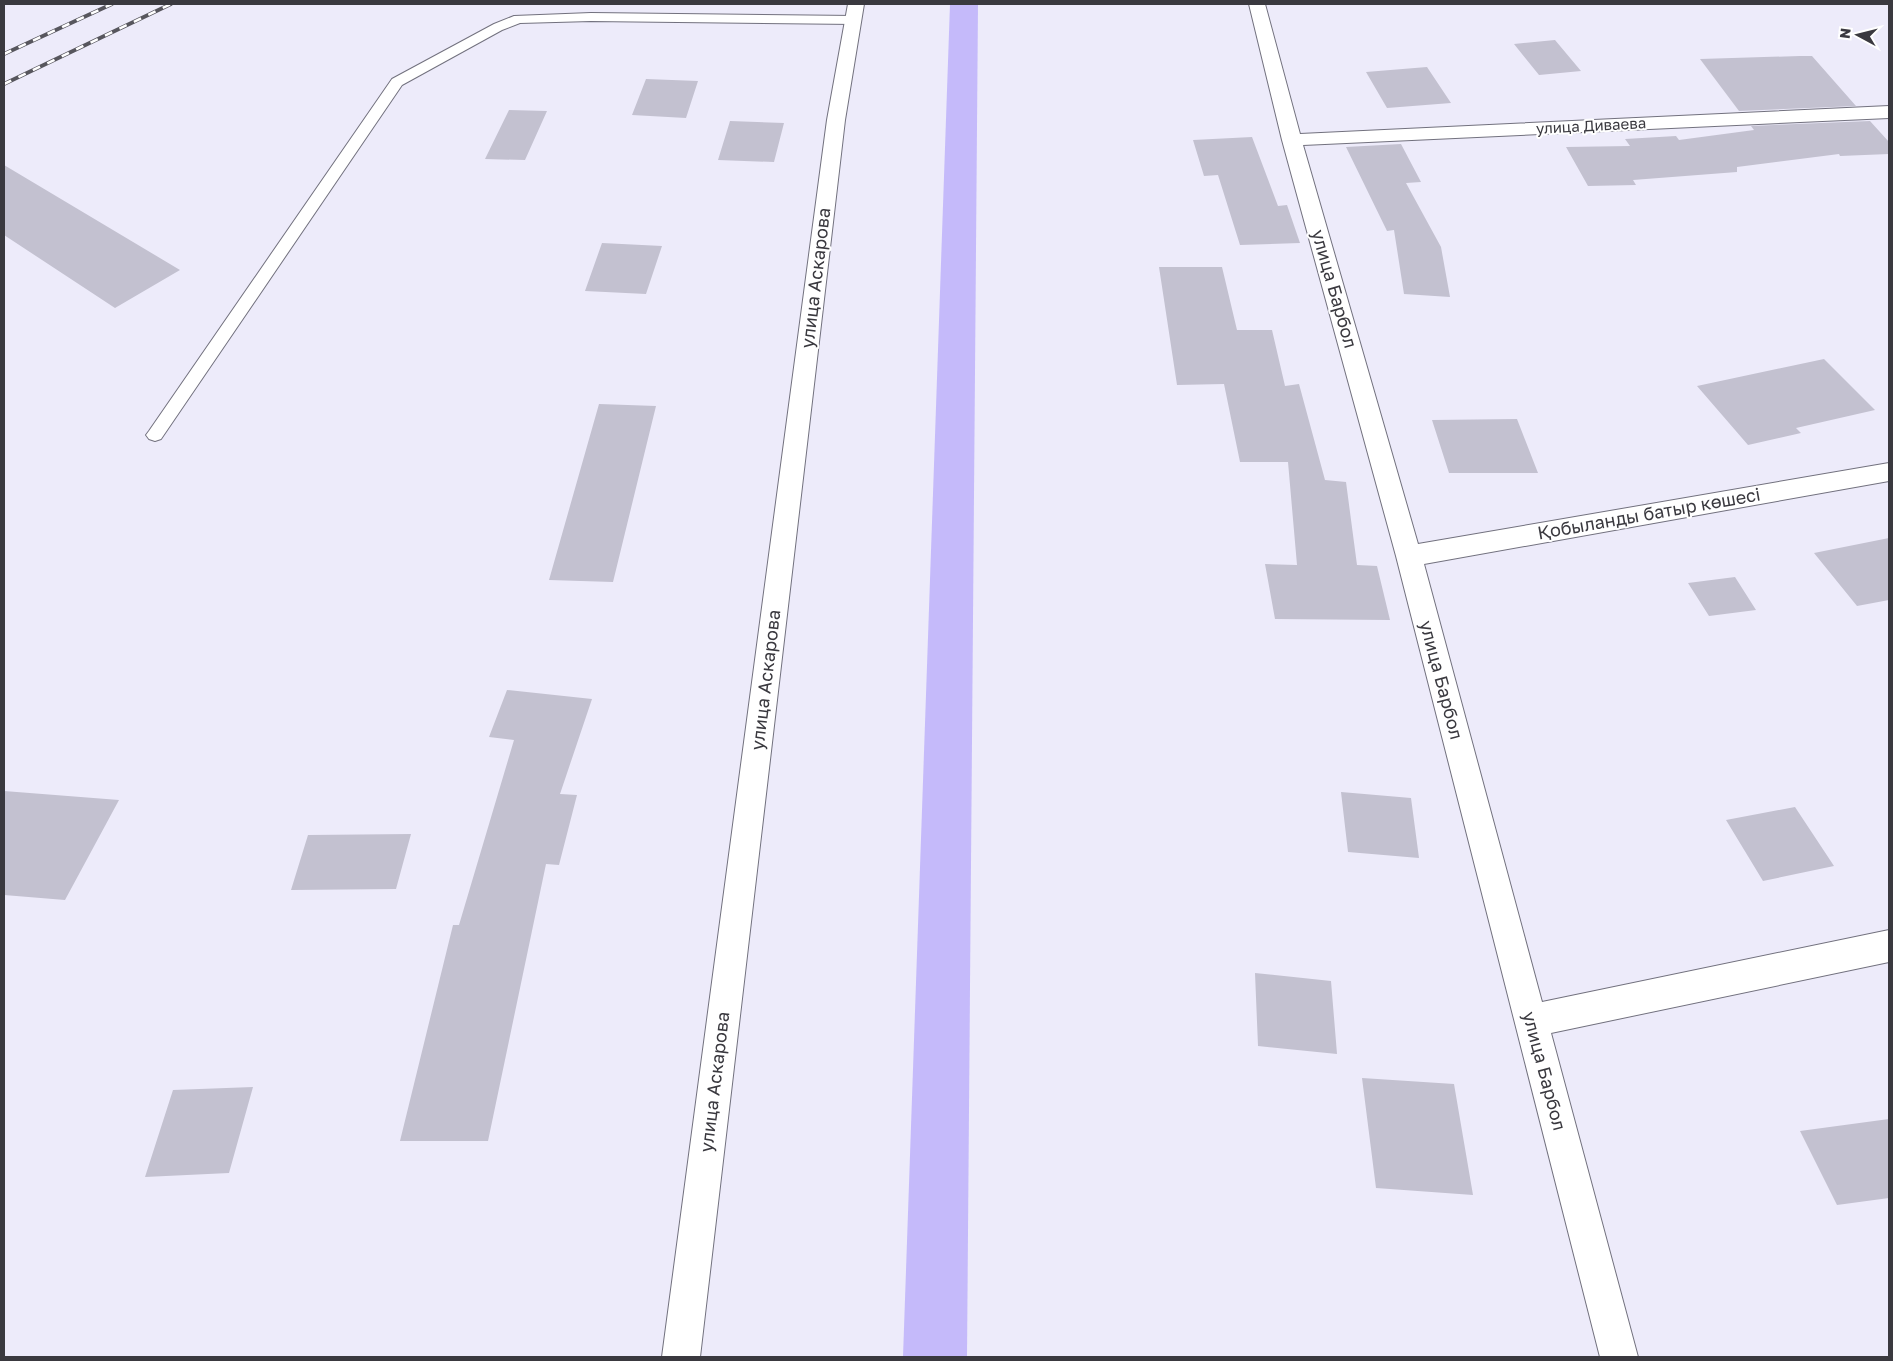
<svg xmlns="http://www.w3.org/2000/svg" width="1893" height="1361" font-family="'Golos Text',sans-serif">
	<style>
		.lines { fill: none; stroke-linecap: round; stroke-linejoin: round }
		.canal { fill: #c5bafa; fill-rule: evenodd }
		.building { fill: #c3c1d0 }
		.lane-casing { stroke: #72717e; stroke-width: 2 }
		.street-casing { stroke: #72717e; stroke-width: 2 }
		.lane { fill: #fff; fill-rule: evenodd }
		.street { fill: #fff; fill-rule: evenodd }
		.rail-casing { stroke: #57565d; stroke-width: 4 }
		.rail { stroke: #fff; stroke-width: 2.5; stroke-dasharray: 8; stroke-linecap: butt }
		.labels { text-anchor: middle; stroke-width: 4; stroke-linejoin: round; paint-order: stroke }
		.far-street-label { font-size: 15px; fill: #3a393f; stroke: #fff }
		.street-label { font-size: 18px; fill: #3a393f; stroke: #fff }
	</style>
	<rect width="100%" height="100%" fill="#edebfa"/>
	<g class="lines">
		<path class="canal" d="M950,4H978L967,1357H903Z"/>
	</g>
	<path class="building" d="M1555,40L1581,71L1539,75L1514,44Z
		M1800,56H1812L1856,106L1739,111L1700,59Z
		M1427,67L1451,103L1387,108L1366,72Z
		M646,79L698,81L686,118L632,115Z
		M509,110L547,111L525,160L485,159Z
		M730,121L784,123L774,162L718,160Z
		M1870,121L1889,142V154L1840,156L1839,154L1737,167V172L1633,180L1636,185L1588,186L1566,147L1630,146L1625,139L1676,136L1679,140L1754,130L1751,126Z
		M1252,137L1278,206L1287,205L1300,243L1240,245L1218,175L1204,176L1193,140Z
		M1401,144L1421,182L1406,183L1441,247L1450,297L1404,294L1394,230L1387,231L1346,147Z
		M4,165L180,270L115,308L4,235Z
		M602,243L662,246L646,294L585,291Z
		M1159,267H1222L1237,330H1272L1285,386L1299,384L1325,480L1346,482L1357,565L1377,566L1390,620L1275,619L1265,564L1297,565L1288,462H1240L1224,384L1177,385Z
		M1824,359L1875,410L1796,428L1801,433L1748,445L1697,386Z
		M599,404L656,406L613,582L549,580Z
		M1517,419L1538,473H1449L1432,420Z
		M1889,538V600L1857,606L1814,553Z
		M1735,577L1756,610L1709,616L1688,583Z
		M507,690L592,699L560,794L577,795L559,865L546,864L488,1141H400L453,925H459L514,740L489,737Z
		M4,791L119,800L65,900L4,895Z
		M1341,792L1411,798L1419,858L1348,852Z
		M1795,807L1834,866L1763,881L1726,820Z
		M411,834L396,889L291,890L308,835Z
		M1255,973L1331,981L1337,1054L1258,1046Z
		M1362,1078L1454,1084L1473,1195L1376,1188Z
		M253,1087L229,1173L145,1177L173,1090Z
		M1889,1119V1198L1837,1205L1800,1131Z"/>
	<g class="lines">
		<g class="lane-casing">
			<path id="lane" d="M591,13L855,16L861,20L855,24L591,21L520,23L502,30L402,85L161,439L155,441L149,439L146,435L149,431L392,79L494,24L514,16Z"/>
		</g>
		<g class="street-casing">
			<path id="street" d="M848,4H864L845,120L700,1357H662L827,120Z
				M1249,4H1265L1300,134L1889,106V118L1303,145L1418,544L1889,463V481L1424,564L1542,1002L1889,930V962L1551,1033L1638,1357H1600L1396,556L1282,140Z"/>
		</g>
		<use href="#lane" class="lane"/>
		<use href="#street" class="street"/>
		<g class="rail-casing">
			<path id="rail" d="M4,54L112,4
				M4,84L171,4"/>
		</g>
		<use href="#rail" class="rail"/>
	</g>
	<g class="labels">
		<g class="far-street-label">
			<text transform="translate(1591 126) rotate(-3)" y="5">улица Диваева</text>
		</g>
		<g class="street-label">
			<text transform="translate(816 278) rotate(-83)" y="6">улица Аскарова</text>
			<text transform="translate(1334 289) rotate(74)" y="6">улица Барбол</text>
			<text transform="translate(1649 514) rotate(-10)" y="6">Қобыланды батыр көшесі</text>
			<text transform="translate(766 680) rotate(-83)" y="6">улица Аскарова</text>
			<text transform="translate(1441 680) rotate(75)" y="6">улица Барбол</text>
			<text transform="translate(1544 1071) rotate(75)" y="6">улица Барбол</text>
			<text transform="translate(715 1082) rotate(-83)" y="6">улица Аскарова</text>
		</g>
	</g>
	<rect width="1893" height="1361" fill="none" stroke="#3a393f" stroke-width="10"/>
	<g transform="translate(1858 35) rotate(277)" stroke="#ffffff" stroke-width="4" paint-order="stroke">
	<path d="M0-4L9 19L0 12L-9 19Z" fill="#3a393f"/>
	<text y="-8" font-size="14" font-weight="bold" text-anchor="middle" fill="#3a393f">N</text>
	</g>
</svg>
